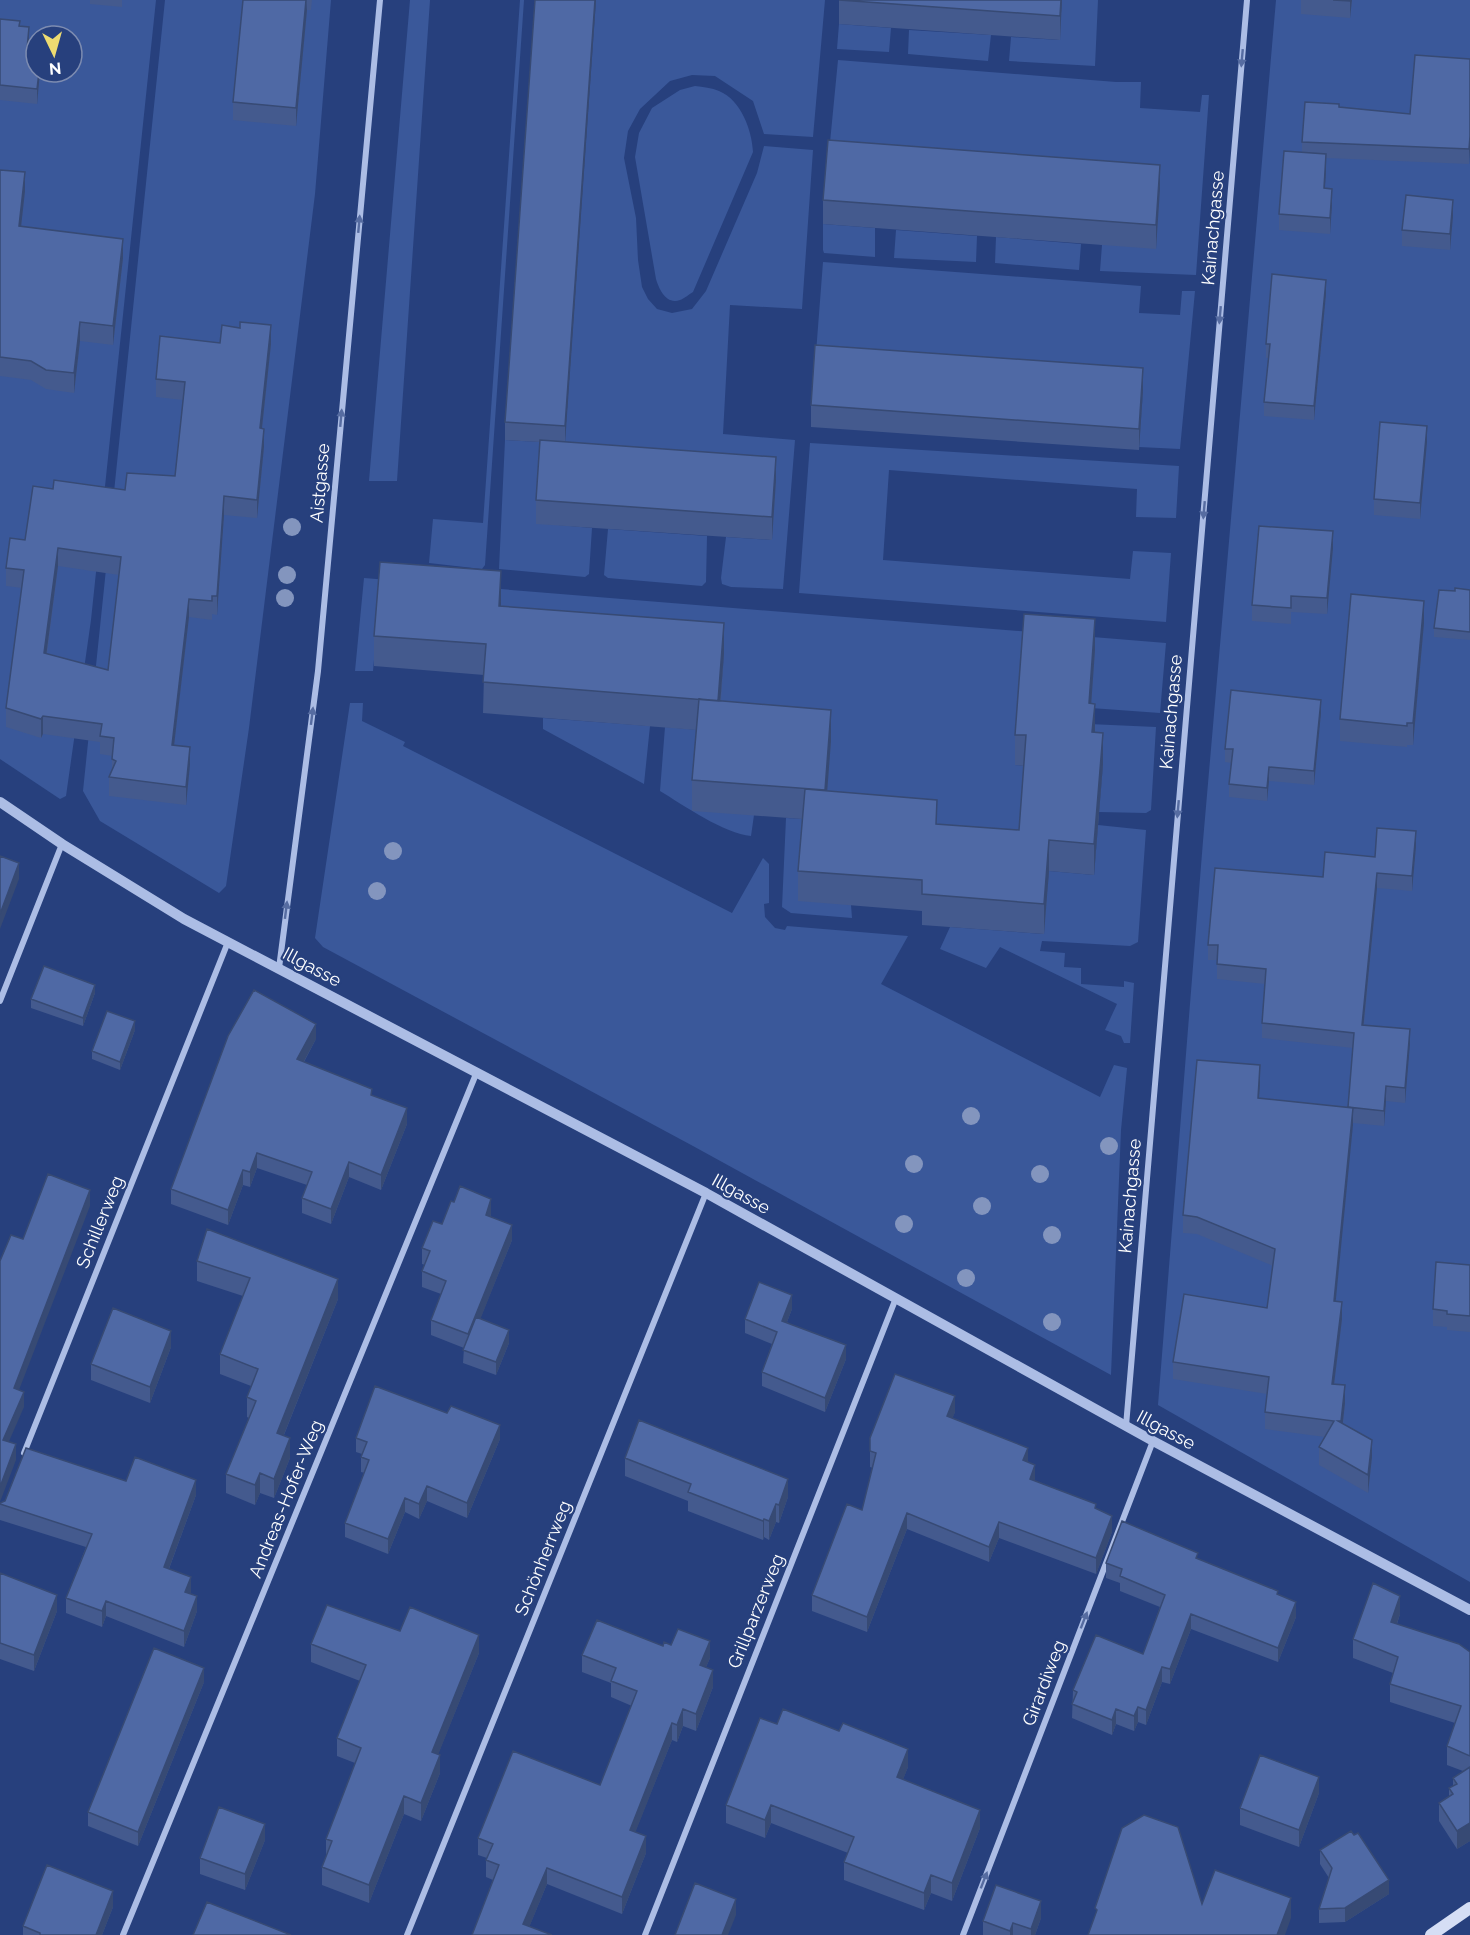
<svg xmlns="http://www.w3.org/2000/svg" width="1470" height="1935" font-family="Raleway,sans-serif">
	<style>
		.green { fill: #3a589a; fill-rule: evenodd }
		.lines { fill: none; stroke-linecap: round; stroke-linejoin: round }
		.minor { stroke: #acbde5; stroke-width: 6 }
		.tertiary { stroke: #acbde5; stroke-width: 10 }
		.secondary { stroke: #d5def5; stroke-width: 12 }
		.tree { fill: #8395be }
		.wall { fill: #445a8e; fill-rule: evenodd }
		.shaded-wall { fill: #374a74 }
		.building { fill: #4f69a5; stroke: #374a74; stroke-width: 1.5; fill-rule: evenodd }
		.oneway { fill: #566ca1 }
		.labels { text-anchor: middle; stroke-width: 4.5; stroke-linejoin: round; paint-order: stroke }
		.street-label { font-size: 18px; fill: #fff; stroke: #27407d }
	</style>
	<rect width="100%" height="100%" fill="#27407d"/>
	<path class="green" d="M0,0H156L91,620L66,796L60,799L0,759ZM36,36H72V72H36Z
		M165,0H331L315,194L249,728L226,886L219,893L100,821L83,791Z
		M410,0H430L397,481H369Z
		M520,0H524L485,565L482,569L429,563L433,519L483,523Z
		M596,0H825L813,137L764,134L753,101L715,76L692,75L670,81L640,109L628,131L624,158L636,218L638,260L642,287L648,299L657,309L672,313L692,309L706,291L757,173L764,146L813,150L802,309L730,305L723,434L795,440L783,589L731,587L722,584L721,578L726,537L772,540L563,466Z
		M1062,0H1098L1095,66L1009,61L1011,37L1059,40Z
		M1276,0H1470V1582L1158,1405L1203,841Z
		M839,24L891,28L889,52L837,49Z
		M909,30L991,35L988,61L908,54Z
		M838,60L1116,82H1141L1140,108L1200,112L1202,95H1209L1196,275L1100,271L1102,245L828,163Z
		M695,86C703,87 712,88 719,91C741,100 752,130 753,152L693,292C689,294 684,299 680,300C666,305 659,289 656,279L635,157L639,133L652,108L680,90Z
		M823,224L875,228V257L824,253L823,250Z
		M896,230L977,236L976,262L894,258Z
		M996,237L1081,244L1079,270L995,263Z
		M823,262L1141,286L1139,313L1180,315L1182,291H1195L1180,449L1139,447L1143,390L815,366Z
		M505,440L542,442L536,523L592,528L589,574L585,577L499,569Z
		M810,443L1179,466L1176,518L1136,517L1137,489L889,470L883,560L1130,579L1133,551L1171,553L1166,622L799,593Z
		M608,529L707,536L706,582L702,586L608,578L604,575Z
		M364,578L1166,643L1160,713L1091,708L1015,765L1026,766L1019,861L825,822L718,732L724,653L499,636L501,602L380,593L373,671H355Z
		M350,703H363L362,721L405,742L403,746L732,913L763,858L769,864V903L764,904L765,917L775,928L785,930L787,926L908,936L881,984L1100,1097L1114,1065L1127,1068L1121,1130L1111,1375L693,1146L323,947L315,938Z
		M543,718L650,726L644,784L543,729Z
		M1089,724L1156,727L1151,810L1146,813L1099,812L1103,764Z
		M665,727L699,730L754,815L751,836C725,834 683,805 660,791Z
		M786,818L805,819L851,905L852,918L791,913L782,907Z
		M1098,825L1146,830L1138,942L1130,946L1042,941L1040,951L1065,953L1064,967L1081,968V984L1124,987V981L1134,983L1130,1043H1124L1121,1036L1105,1030L1117,1004L1000,947L986,968L940,949L950,927L1043,934L1049,871L1094,875Z"/>
	<g class="lines">
		<path class="minor" d="M279,968L318,671L380,0
			M0,1001L62,844
			M1126,1426L1247,0
			M24,1453L228,942
			M123,1935L476,1074
			M407,1935L706,1193
			M645,1935L896,1298
			M963,1935L1153,1441"/>
		<path class="tertiary" d="M0,802L62,844L184,919L706,1193L1153,1441L1470,1610"/>
		<path class="secondary" d="M1431,1935L1470,1908"/>
	</g>
	<g class="tree">
		<circle cx="292" cy="527" r="9"/>
		<circle cx="287" cy="575" r="9"/>
		<circle cx="285" cy="598" r="9"/>
		<circle cx="393" cy="851" r="9"/>
		<circle cx="377" cy="891" r="9"/>
		<circle cx="971" cy="1116" r="9"/>
		<circle cx="1109" cy="1146" r="9"/>
		<circle cx="914" cy="1164" r="9"/>
		<circle cx="1040" cy="1174" r="9"/>
		<circle cx="982" cy="1206" r="9"/>
		<circle cx="904" cy="1224" r="9"/>
		<circle cx="1052" cy="1235" r="9"/>
		<circle cx="966" cy="1278" r="9"/>
		<circle cx="1052" cy="1322" r="9"/>
	</g>
	<path class="wall" d="M90,0H122V7L90,4Z
		M243,0H312L311,10H307L296,126L233,120V102Z
		M535,0H596L565,442L776,480L772,540L536,524V500L540,442L505,440V422Z
		M839,0H1062L1060,40L839,24Z
		M1301,0H1352L1350,18L1301,14Z
		M0,19L20,26L29,43V49L40,72L37,104L0,100Z
		M1470,59L1469,164L1326,158L1325,188L1332,205L1330,234L1279,230V214L1302,152V142L1339,107L1410,114Z
		M0,170L25,191L21,226L123,258L113,345L80,341L74,393L46,389L31,380L0,376Z
		M1160,189L1156,249L823,224V200Z
		M1453,216L1450,250L1402,246V230Z
		M1326,294L1314,420L1264,416V402L1268,358H1266V344Z
		M220,343L271,344L262,428L264,447L257,518L224,515L217,615L212,614V620L189,617L174,745L190,765L186,805L109,796V777L112,771V756L100,754V742L43,734L41,738L6,727V708L22,588L6,586V568L25,540L53,489L125,490L175,476L183,400L156,397V379ZM58,566L119,575L108,670L47,654Z
		M1143,390L1139,450L811,427V405Z
		M1427,442L1420,519L1374,515V499Z
		M1333,548L1327,614L1291,612V624L1252,621V605Z
		M1470,590V640L1434,637V628L1455,591Z
		M501,606L724,653L721,701L831,741L827,791L937,825L1019,830L1024,766L1015,765V735L1095,650L1091,704L1095,733L1103,764L1094,875L1049,871L1044,934L922,925V911L798,901V871L802,819L692,811V780L696,730L483,713L484,675L374,666V636Z
		M1424,623L1413,745H1407V747L1340,741V719Z
		M1321,713L1314,785L1269,781L1267,801L1229,797V784L1231,763L1225,762V749Z
		M1416,846L1412,891L1377,888L1364,1025L1410,1044L1405,1103L1386,1101L1384,1126L1353,1123L1335,1301L1342,1319L1334,1384L1345,1403L1343,1424L1372,1457L1368,1493L1319,1465V1447L1325,1437L1265,1429V1412L1267,1394L1173,1379V1362L1267,1308L1273,1266L1197,1234L1183,1233V1215L1260,1082L1259,1098L1348,1107L1353,1048L1262,1038V1023L1265,984L1217,979V960H1208V945L1323,877L1375,857Z
		M95,993L83,1026L31,1008V999Z
		M135,1030L120,1070L92,1059V1051Z
		M316,1039L304,1062L372,1095L407,1124L381,1190L349,1177L331,1224L302,1213V1198L307,1185L257,1168L250,1187L243,1185L228,1225L171,1204V1189Z
		M491,1214L490,1217L512,1240L480,1319L509,1343L496,1375L463,1363L464,1348L431,1335V1320L441,1294L422,1287V1271L425,1265L422,1264V1248L442,1224Z
		M197,1261L338,1299L284,1435L290,1458L274,1498L260,1493L255,1505L226,1493V1474L249,1418L247,1417V1397L251,1386L220,1374V1354L243,1296L197,1281Z
		M1470,1265V1332L1447,1330V1327L1433,1326V1309Z
		M792,1309L787,1322L846,1359L825,1412L762,1386V1372L772,1344L745,1333V1319Z
		M171,1347L150,1403L91,1380V1364Z
		M955,1412L952,1418L1028,1462L1035,1481L1096,1509L1112,1532L1096,1574L999,1538L989,1562L907,1529L867,1632L812,1611V1595L862,1510L873,1468L870,1467V1438Z
		M356,1438L500,1439L467,1518L427,1501L419,1519L405,1512L388,1554L345,1537V1523L365,1473L361,1472V1457L362,1454L356,1452Z
		M625,1458L788,1497L779,1523L776,1522L769,1540L764,1537L763,1540L688,1511V1501L625,1476Z
		M126,1481L196,1495L169,1569L191,1592L190,1593L197,1611L184,1647L106,1616L102,1627L66,1613V1598L86,1547L0,1520V1503Z
		M1198,1559L1278,1595L1296,1617L1278,1662L1191,1629L1170,1684L1162,1682L1146,1725L1138,1722L1134,1731L1116,1724L1112,1735L1072,1718L1073,1690L1143,1654L1160,1607L1120,1591V1583L1106,1578V1563Z
		M0,1573L57,1611L34,1671L0,1659Z
		M1400,1614L1397,1624L1470,1652V1841L1457,1849L1439,1821V1803L1449,1796V1788L1453,1786V1778L1463,1771L1447,1765V1746L1455,1723L1390,1702V1684L1393,1673L1353,1658V1639Z
		M400,1631L479,1653L438,1754L440,1773L421,1821L404,1814L369,1903L322,1885V1867L326,1857V1839L355,1763L337,1756V1738L360,1681L311,1662V1644Z
		M663,1646L710,1658L706,1667L713,1687L696,1731L683,1726L677,1742L672,1740L635,1832L646,1853L622,1914L547,1884L529,1927L472,1935L493,1880L486,1877V1860L487,1858L478,1855V1838L600,1785L632,1706L611,1697V1683L582,1672V1655Z
		M204,1682L138,1846L88,1826V1812Z
		M777,1724L908,1767L903,1779L980,1828L952,1901L931,1893L924,1910L844,1880V1862L848,1853L771,1823L765,1838L726,1823V1805Z
		M1319,1793L1299,1847L1240,1825V1808Z
		M265,1840L245,1890L200,1874V1858Z
		M1320,1850L1389,1894L1345,1922L1319,1923V1909L1329,1878L1320,1864Z
		M113,1907L102,1935H23V1926Z
		M1041,1918L1035,1935H983V1921Z"/>
	<path class="shaded-wall" d="M306,0L307,10L296,126V108Z
		M595,0H596L565,444V426Z
		M1061,0H1062L1060,40V16Z
		M1350,0H1352L1350,18Z
		M29,27V43L27,64V49Z
		M39,72H40L37,104V89Z
		M1470,136V150L1469,164V149Z
		M1326,154V170L1324,204V188Z
		M1160,165V189L1156,249V225Z
		M25,172V191L19,245V226Z
		M1332,189V205L1330,234V218Z
		M1453,200V216L1450,250V234Z
		M123,239V258L113,345V326Z
		M1326,280V294L1314,420V406Z
		M80,322V341L74,393V373Z
		M271,325V344L260,446V428Z
		M1143,368V390L1139,450V429Z
		M1427,426V442L1420,519V503Z
		M264,429V447L257,518V500Z
		M776,457V480L772,540V517Z
		M224,496V515L217,615V596Z
		M1333,531V548L1327,614V598Z
		M58,548V566L44,672V653Z
		M501,571V602L499,636V606Z
		M189,599V617L172,763V745Z
		M1424,601V623L1413,745V723Z
		M1095,619V650L1089,734V703Z
		M724,623V653L718,731V701Z
		M1321,700V713L1314,785V771Z
		M1095,704V734L1092,732Z
		M831,710V741L825,820V790Z
		M43,716V734L41,738V719Z
		M1103,733V764L1094,875V844Z
		M190,747V765L186,805V787Z
		M1269,767V781L1267,801V788Z
		M1416,831V846L1412,891V876Z
		M1049,840V871L1044,934V904Z
		M19,863V879L0,929V914Z
		M1377,873V888L1362,1040V1025Z
		M95,985V993L83,1026V1018Z
		M135,1021V1030L120,1070V1062Z
		M316,1024V1039L297,1074V1059Z
		M1410,1029V1044L1405,1103V1088Z
		M1260,1065V1082L1258,1115V1098Z
		M1386,1086V1101L1384,1126V1111Z
		M407,1108V1124L381,1190V1175Z
		M1353,1108V1125L1334,1319V1301Z
		M257,1153V1168L250,1187V1172Z
		M349,1162V1177L331,1224V1209Z
		M243,1170V1185L228,1225V1210Z
		M90,1190V1206L14,1403V1388Z
		M491,1199V1214L486,1231V1215Z
		M512,1225V1240L468,1350V1334Z
		M338,1279V1299L277,1452V1433Z
		M792,1295V1309L782,1335V1321Z
		M1342,1302V1319L1332,1401V1384Z
		M509,1330V1343L496,1375V1362Z
		M171,1331V1347L150,1403V1387Z
		M846,1345V1359L825,1412V1398Z
		M1345,1385V1403L1341,1439V1421Z
		M24,1392V1407L3,1455V1440Z
		M955,1396V1412L947,1432V1416Z
		M500,1425V1439L467,1518V1503Z
		M290,1438V1458L274,1498V1479Z
		M1372,1440V1457L1368,1493V1475Z
		M16,1444V1460L0,1502V1487Z
		M1028,1448V1464L1023,1460Z
		M1035,1465V1481L1030,1479Z
		M260,1473V1493L255,1505V1485Z
		M788,1479V1497L779,1523V1505Z
		M196,1480V1495L164,1582V1567Z
		M427,1486V1501L419,1519V1504Z
		M405,1498V1512L388,1554V1539Z
		M776,1504V1522L769,1540V1521Z
		M907,1513V1529L867,1632V1617Z
		M1112,1516V1532L1096,1574V1558Z
		M764,1519V1537L763,1540V1521Z
		M999,1522V1538L989,1562V1547Z
		M191,1577V1592L185,1607V1592Z
		M57,1595V1611L34,1671V1655Z
		M197,1596V1611L184,1647V1631Z
		M1400,1596V1614L1391,1641V1622Z
		M106,1601V1616L102,1627V1611Z
		M1296,1602V1617L1278,1662V1648Z
		M1191,1614V1629L1170,1684V1669Z
		M479,1635V1653L432,1770V1752Z
		M710,1641V1658L700,1681V1665Z
		M1162,1667V1682L1146,1725V1710Z
		M204,1668V1682L138,1846V1832Z
		M713,1670V1687L696,1731V1714Z
		M1138,1707V1722L1134,1731V1716Z
		M683,1709V1726L677,1742V1725Z
		M1116,1709V1724L1112,1735V1720Z
		M672,1723V1740L630,1846V1830Z
		M908,1749V1767L897,1795V1777Z
		M440,1755V1773L421,1821V1803Z
		M1319,1777V1793L1299,1847V1830Z
		M404,1796V1814L369,1903V1885Z
		M771,1805V1823L765,1838V1820Z
		M980,1810V1828L952,1901V1883Z
		M1470,1823V1841L1457,1849V1831Z
		M265,1824V1840L245,1890V1874Z
		M646,1836V1853L622,1914V1897Z
		M547,1868V1884L526,1935L523,1924Z
		M931,1875V1893L924,1910V1893Z
		M1389,1880V1894L1345,1922V1908Z
		M113,1891V1907L102,1935H96Z
		M1291,1898V1918L1285,1935H1277Z
		M736,1899V1915L728,1935H722Z
		M1041,1901V1918L1035,1935H1031V1929Z
		M1013,1923V1935H1010V1931Z"/>
	<path class="building" d="M243,0H306L296,108L233,102Z
		M535,0H595L565,426L505,422Z
		M839,0H1061L1060,16Z
		M1333,0H1350V1Z
		M0,19L20,21L19,26L29,27L27,49L36,50V72H39L37,89L0,85Z
		M1415,55L1470,59V136L1469,149L1302,142L1305,102L1339,104V107L1410,114Z
		M828,140L1160,165L1156,225L823,200Z
		M1284,151L1326,154L1324,188L1332,189L1330,218L1279,214Z
		M0,170L25,172L19,226L123,239L113,326L80,322L74,373L46,370L31,361L0,357Z
		M1406,195L1453,200L1450,234L1402,230Z
		M1272,274L1326,280L1314,406L1264,402L1270,344H1266Z
		M240,322L271,325L260,428L264,429L257,500L224,496L217,596H212V601L189,599L172,745L190,747L186,787L109,777L116,761L112,759L114,738L100,736L102,724L43,716L41,719L6,708L24,570L6,568L10,538L25,540L33,486L53,489L54,480L125,490L127,473L175,476L185,382L156,379L160,336L220,343L222,325L240,328ZM58,548L121,557L108,670L44,653Z
		M815,345L1143,368L1139,429L811,405Z
		M1380,422L1427,426L1420,503L1374,499Z
		M540,440L776,457L772,517L536,500Z
		M1259,526L1333,531L1327,598L1291,596V608L1252,605Z
		M380,562L501,571L499,606L724,623L718,701L483,682L486,644L374,636Z
		M1455,588L1470,590V632L1434,628L1439,590L1455,591Z
		M1351,594L1424,601L1413,723H1407V726L1340,719Z
		M1024,614L1095,619L1089,703L1095,704L1092,732L1103,733L1094,844L1049,840L1044,904L922,894V880L798,871L805,789L937,800L936,824L1019,830L1026,735H1015Z
		M1231,690L1321,700L1314,771L1269,767L1267,788L1229,784L1233,749H1225Z
		M699,699L831,710L825,790L692,780Z
		M1377,828L1416,831L1412,876L1377,873L1362,1025L1410,1029L1405,1088L1386,1086L1384,1111L1348,1107L1354,1033L1262,1023L1266,969L1217,964L1218,945H1208L1215,868L1323,877L1325,852L1375,857Z
		M0,856L19,863L0,914Z
		M44,966L95,985L83,1018L31,999Z
		M254,990L316,1024L297,1059L372,1089L371,1095L407,1108L381,1175L349,1162L331,1209L302,1198L312,1172L257,1153L250,1172L243,1170L228,1210L171,1189L228,1036Z
		M107,1011L135,1021L120,1062L92,1051Z
		M1197,1060L1260,1065L1258,1098L1353,1108L1334,1301L1342,1302L1332,1384L1345,1385L1341,1421H1338L1372,1440L1368,1475L1319,1447L1334,1421L1265,1412L1269,1377L1173,1362L1184,1294L1267,1308L1275,1249L1197,1217L1183,1215Z
		M48,1174L90,1190L14,1388L24,1392L3,1440L16,1444L0,1487V1261L11,1235L23,1239Z
		M460,1186L491,1199L486,1215L512,1225L468,1334L431,1320L446,1281L422,1271L430,1251L422,1248L433,1221L442,1224L451,1201L454,1202Z
		M207,1229L338,1279L277,1433L290,1438L274,1479L260,1473L255,1485L226,1474L256,1401L247,1397L258,1369L220,1354L250,1278L197,1261Z
		M1436,1262L1470,1265V1316L1447,1314V1311L1433,1309Z
		M759,1282L792,1295L782,1321L846,1345L825,1398L762,1372L777,1332L745,1319Z
		M113,1308L171,1331L150,1387L91,1364Z
		M476,1317L509,1330L496,1362L463,1350Z
		M895,1374L955,1396L947,1416L1028,1448L1023,1460L1035,1465L1030,1479L1096,1504L1095,1508L1112,1516L1096,1558L999,1522L989,1547L907,1513L867,1617L812,1595L847,1504L862,1510L876,1453L870,1451V1438Z
		M375,1386L447,1413L451,1406L500,1425L467,1503L427,1486L419,1504L405,1498L388,1539L345,1523L369,1460L361,1457L367,1442L356,1438Z
		M639,1420L788,1479L779,1505L776,1504L769,1521L764,1519L763,1521L688,1492L691,1484L625,1458Z
		M26,1448L126,1481L135,1457L196,1480L164,1567L191,1577L185,1592L197,1596L184,1631L106,1601L102,1611L66,1598L92,1534L0,1504V1503L5,1501Z
		M1122,1521L1198,1553L1196,1558L1278,1591L1277,1594L1296,1602L1278,1648L1191,1614L1170,1669L1162,1667L1146,1710L1138,1707L1134,1716L1116,1709L1112,1720L1072,1704L1077,1692L1073,1690L1096,1635L1143,1654L1165,1595L1120,1576L1122,1569L1106,1563Z
		M0,1573L57,1595L34,1655L0,1643Z
		M1373,1583L1400,1596L1391,1622L1459,1644L1470,1652V1756L1447,1746L1461,1706L1390,1684L1398,1657L1353,1639Z
		M327,1605L400,1631L410,1607L479,1635L432,1752L440,1755L421,1803L404,1796L369,1885L322,1867L332,1841L326,1839L361,1748L337,1738L366,1665L311,1644Z
		M597,1620L663,1646L664,1642L671,1645L678,1629L710,1641L700,1665L713,1670L696,1714L683,1709L677,1725L672,1723L630,1830L646,1836L622,1897L547,1868L523,1924L552,1935H472L499,1865L486,1860L493,1844L478,1838L513,1751L600,1785L637,1691L611,1681L616,1668L582,1655Z
		M154,1648L204,1668L138,1832L88,1812Z
		M783,1709L839,1731L843,1723L908,1749L897,1777L980,1810L952,1883L931,1875L924,1893L844,1862L854,1837L771,1805L765,1820L726,1805L760,1718L777,1724Z
		M1260,1755L1319,1777L1299,1830L1240,1808Z
		M1470,1767V1823L1457,1831L1439,1803L1453,1794L1449,1788L1457,1784L1453,1778Z
		M219,1807L265,1824L245,1874L200,1858Z
		M1144,1815L1178,1827L1202,1904L1215,1870L1291,1898L1277,1935H1088L1097,1910L1095,1908L1122,1828Z
		M1351,1831L1354,1835L1358,1833L1389,1880L1345,1908L1319,1909L1332,1868L1320,1850Z
		M47,1865L113,1891L96,1935H40V1933L23,1926Z
		M695,1883L736,1899L722,1935H675Z
		M996,1885L1041,1901L1031,1929L1013,1923L1010,1931L983,1921Z
		M207,1902L291,1935H193Z"/>
	<defs><path id="oneway-solid" d="M-6-.8H1V-3.2L6.5 0L1 3.2V.8H-6Z" transform="scale(1.5)"/></defs>
	<g class="oneway">
		<use href="#oneway-solid" transform="translate(1242 58) rotate(95)"/>
		<use href="#oneway-solid" transform="translate(359 224) rotate(-85)"/>
		<use href="#oneway-solid" transform="translate(1220 315) rotate(95)"/>
		<use href="#oneway-solid" transform="translate(341 418) rotate(-85)"/>
		<use href="#oneway-solid" transform="translate(1204 510) rotate(95)"/>
		<use href="#oneway-solid" transform="translate(312 716) rotate(-83)"/>
		<use href="#oneway-solid" transform="translate(1178 809) rotate(95)"/>
		<use href="#oneway-solid" transform="translate(286 910) rotate(-83)"/>
		<use href="#oneway-solid" transform="translate(1084 1620) rotate(-69)"/>
		<use href="#oneway-solid" transform="translate(984 1880) rotate(-69)"/>
	</g>
	<g class="labels">
		<g class="street-label">
			<text transform="translate(1213 228) rotate(-85)" y="6">Kainachgasse</text>
			<text transform="translate(320 483) rotate(-85)" y="6">Aistgasse</text>
			<text transform="translate(1171 712) rotate(-85)" y="6">Kainachgasse</text>
			<text transform="translate(312 967) rotate(28)" y="6">Illgasse</text>
			<text transform="translate(741 1194) rotate(29)" y="6">Illgasse</text>
			<text transform="translate(1130 1196) rotate(-85)" y="6">Kainachgasse</text>
			<text transform="translate(100 1222) rotate(-68)" y="6">Schillerweg</text>
			<text transform="translate(1166 1430) rotate(28)" y="6">Illgasse</text>
			<text transform="translate(286 1499) rotate(-68)" y="6">Andreas-Hofer-Weg</text>
			<text transform="translate(543 1558) rotate(-68)" y="6">Schönherrweg</text>
			<text transform="translate(756 1611) rotate(-68)" y="6">Grillparzerweg</text>
			<text transform="translate(1044 1683) rotate(-69)" y="6">Girardiweg</text>
		</g>
	</g>
	<g transform="translate(54 54) rotate(175)"><circle r="28" fill="#27407d" stroke="#7d8cb1" stroke-width="1.5"/>
	<path d="M0-4.5L10 22L0 15L-10 22Z" fill="#eddb71"/>
	<text y="-9" font-size="16" font-weight="bold" text-anchor="middle" fill="#ffffff">N</text>
	</g>
</svg>
